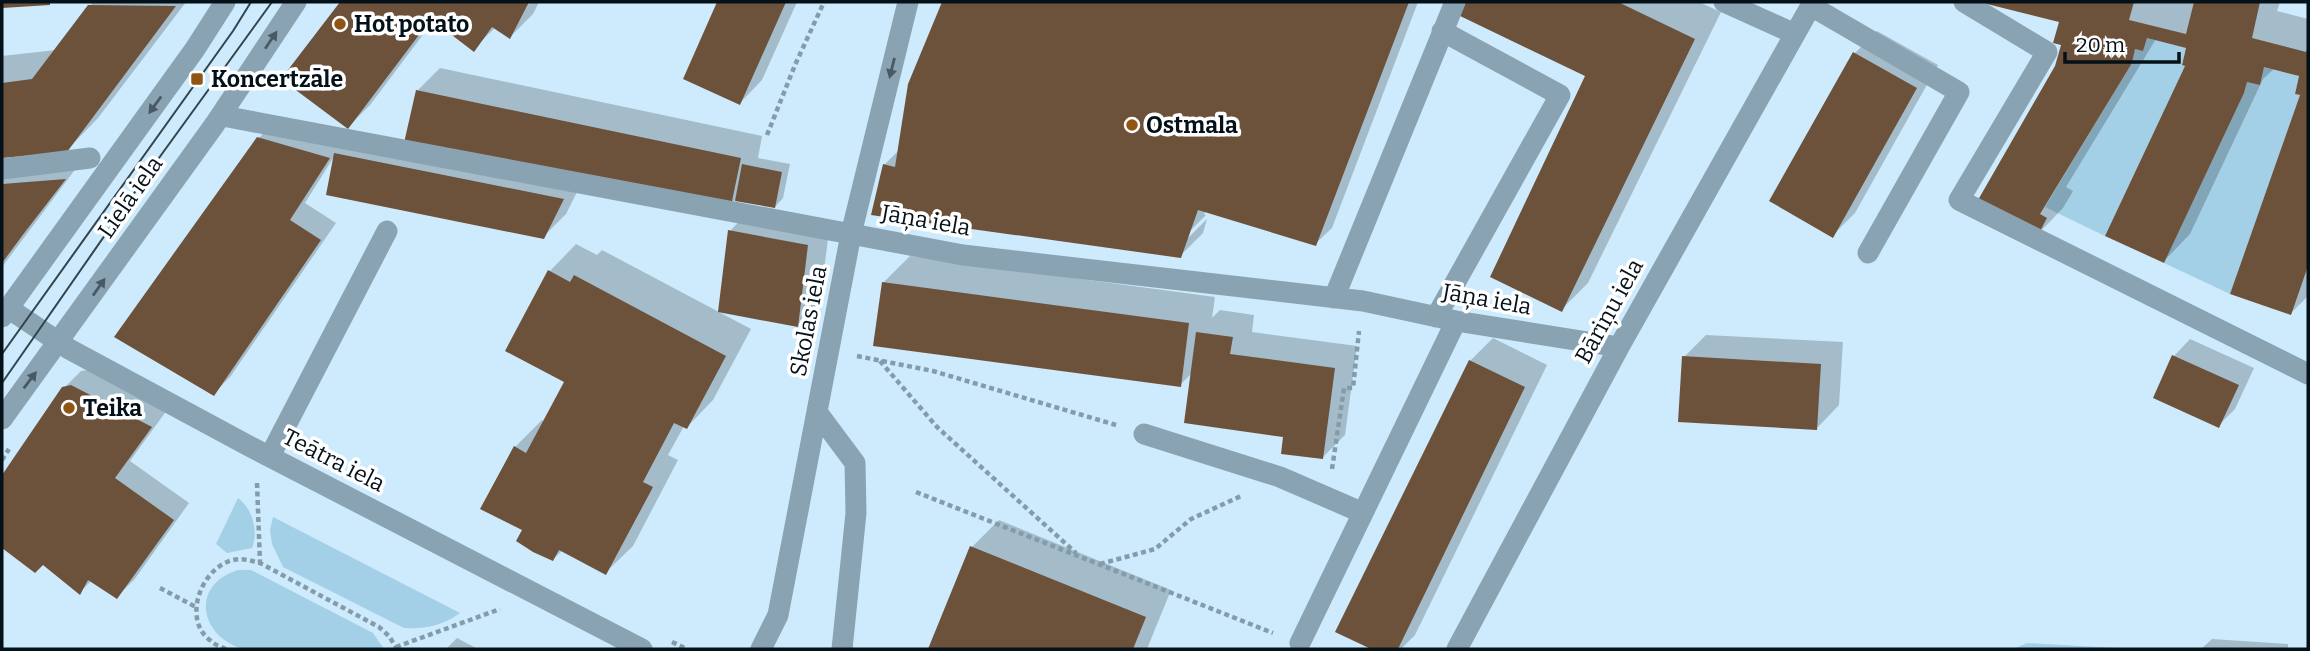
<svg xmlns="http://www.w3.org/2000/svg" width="2310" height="651" font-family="Bitter,serif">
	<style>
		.green { fill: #a3cfe7 }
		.shadow { fill: #0003 }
		.building { fill: #6d523b }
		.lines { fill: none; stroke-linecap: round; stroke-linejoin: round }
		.path { stroke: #849caa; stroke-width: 4.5; stroke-dasharray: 5 3.5; stroke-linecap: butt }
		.minor { stroke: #8aa3b2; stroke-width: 21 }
		.tram { stroke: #33444d; stroke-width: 2 }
		.oneway { fill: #475a65 }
		.poi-dot { fill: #905414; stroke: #fff; stroke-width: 2.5 }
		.labels { text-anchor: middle; stroke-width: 7; stroke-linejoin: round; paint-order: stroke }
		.poi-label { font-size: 23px; font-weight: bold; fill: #041118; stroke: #fff; text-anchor: start }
		.street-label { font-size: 23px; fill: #041118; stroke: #fff }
	</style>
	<rect width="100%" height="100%" fill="#cdebfd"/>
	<path class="green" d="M2147,38L2186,48L2182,64L2185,66L2105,236L2045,207L2132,63L2135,49L2143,51Z
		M2264,67L2299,76L2295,94L2300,95L2230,294L2164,263L2244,93L2247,82L2260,85Z
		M238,498C252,508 259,531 252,548L227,553L216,544Z
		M273,517L460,613C442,626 425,629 404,628L283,567L272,544L270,530Z
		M238,570H251L373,633L384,649C350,649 315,649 281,649C270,649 254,651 243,649C199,636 190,585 238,570Z
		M2027,643L2132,649H2134H2014Z"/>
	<path class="shadow" d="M93,2H186L98,118L67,150L2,157V56L56,50Z
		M342,2H539L533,14L510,37L496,27L473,49L434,20L370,105L348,127L283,78Z
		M719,2H797L762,80L740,103L685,78Z
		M944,2H1418L1332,228L1315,244L1206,210L1204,214L1206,215L1184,237L1186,240L1207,219L1203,233L1180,256L884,165L899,150L909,84Z
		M1464,2H1699L1721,12L1588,283L1561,310L1588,75Z
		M1984,2H2280L2277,11L2308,19V296L2291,313L2302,94V74L2275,68L2263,79L2190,234L2164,261L2188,47L2156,39L2066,187L2073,191L2063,208L2037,235L2057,67L2063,44L2061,21Z
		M1877,31L1938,65L1855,213L1833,235L1855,53Z
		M440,68L762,136L758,158L790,164L783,198L775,207L735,200L730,204L585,176L566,214L543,237L335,155L305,203L336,223L230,377L214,393L259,138L275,121L407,141L418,90Z
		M80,163L2,267V178Z
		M752,208L830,223L820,302L798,325L730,231Z
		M576,244L597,255L602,250L751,329L713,400L687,427L684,426L668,455L678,460L633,546L606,572L563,550L553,559L524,530L483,508L515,447L542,420L545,422L566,382L507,351L550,271Z
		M910,256L1215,297L1212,318L1220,310L1254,315L1252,332L1357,346L1345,435L1322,458L1192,373L1180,385L883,283Z
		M1706,335L1843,342L1839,405L1817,428L1684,357Z
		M1493,338L1547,365L1415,635L1401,649H1375L1338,631L1470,361Z
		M2190,339L2254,368L2235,409L2218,426L2155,397L2174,356Z
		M88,370L167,410L130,461L189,503L134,580L117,596L92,580L80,592L43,563L35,570L2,546V478L64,388L81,371Z
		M999,520L1171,590L1147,649H930L972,547Z
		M457,638L478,649H446Z
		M2212,639L2288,644V649H2201Z"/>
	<path class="building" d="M2,2H50V5L2,8Z
		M340,2H529L510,39L492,27L474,52L431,19L348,129L281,79Z
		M717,2H786L740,105L683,79Z
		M942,2H1409L1316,246L1198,210L1181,258L871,215L883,164L895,167L908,84Z
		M1462,2H1618L1695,39L1562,312L1490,277L1585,76L1456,14Z
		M1979,2H2134L2129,20L2186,34L2194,2H2260L2252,38L2306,52L2308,47V266L2291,315L2230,294L2300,95L2295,94L2299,76L2264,67L2260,85L2247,82L2244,93L2164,263L2105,236L2185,66L2182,65L2186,48L2147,38L2143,51L2135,49L2132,63L2040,214L2047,218L2037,237L1978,200L2055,66L2061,45L2053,43L2059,22Z
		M88,5L176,6L67,152L2,158V83L32,79Z
		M1853,52L1917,88L1833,238L1769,201Z
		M416,90L741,158L731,206L404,143Z
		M257,137L330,158L290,220L321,240L214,396L114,337Z
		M334,153L564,199L544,239L326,195Z
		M742,164L782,172L775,208L735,201Z
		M66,179L25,232L2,263V184Z
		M728,230L808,245L798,327L718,312Z
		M548,270L570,282L574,275L726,356L687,429L674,423L643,482L653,487L606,575L559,550L553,561L533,552L516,541L522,530L480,509L514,446L526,453L564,382L505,351Z
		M882,282L1189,323L1181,387L873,346Z
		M1196,332L1233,337L1230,354L1335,368L1323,459L1281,454L1283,437L1184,423Z
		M2172,355L2239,385L2219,428L2153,398Z
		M1682,356L1821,364L1817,430L1678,422Z
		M1469,360L1525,387L1398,649H1371L1335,632Z
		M71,385L152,427L115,478L174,520L117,599L88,580L80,595L43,565L35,573L2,548V475L62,387Z
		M970,546L1146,617L1133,649H928Z"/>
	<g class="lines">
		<path class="path" d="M767,135L795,65L824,2
			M857,356L933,371L1116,425
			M880,361L937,427L1076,553
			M2,460L9,449
			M1332,469L1344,388H1353L1359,331
			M257,483L260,563
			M916,492L1273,633
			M1100,564L1155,549L1191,519L1241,496
			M160,588L196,607
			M672,642L687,649
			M396,647L500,609
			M226,649C221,647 215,645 211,641C183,621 199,574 227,562C238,557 249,560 260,563L379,627L389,636L397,649"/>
		<path class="minor" d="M1724,2L1795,34
			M1964,2L2047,52L1959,200L2308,374
			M1811,6L1959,92L1868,253
			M228,117L963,255L1363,301L1456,321L1619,347
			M2,169L90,158
			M1334,298L1455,2
			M8,308L69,349L249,446L642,649
			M2,317L195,49L225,2
			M1436,317L1560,95L1442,31
			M817,412L855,463L856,513L842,649
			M2,419L215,124L296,2
			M1144,434L1280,477L1363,513
			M270,456L387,231
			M1300,643L1456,321
			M761,649L778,615L851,234L908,2
			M1457,649L1619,347L1813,2"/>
		<path class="tram" d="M2,354L233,31L251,2
			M2,383L151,169L272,2"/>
	</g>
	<defs><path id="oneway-solid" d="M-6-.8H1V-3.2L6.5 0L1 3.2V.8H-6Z" transform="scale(1.75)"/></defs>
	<g class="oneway">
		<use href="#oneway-solid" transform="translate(271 40) rotate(-56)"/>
		<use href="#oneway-solid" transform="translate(892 68) rotate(104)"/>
		<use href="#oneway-solid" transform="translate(155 105) rotate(126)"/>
		<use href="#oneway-solid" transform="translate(99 287) rotate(-55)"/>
		<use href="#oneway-solid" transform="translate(30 380) rotate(-53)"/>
	</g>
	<g class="poi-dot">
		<circle cx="340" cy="24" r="7"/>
		<rect x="190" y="72" width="14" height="14" rx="3.5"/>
		<circle cx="1132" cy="125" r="7"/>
		<circle cx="69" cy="408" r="7"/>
	</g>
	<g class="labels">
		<g class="poi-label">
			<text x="354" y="32">Hot potato</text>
			<text x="211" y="87">Koncertzāle</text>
			<text x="1146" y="133">Ostmala</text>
			<text x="83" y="416">Teika</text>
		</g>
		<g class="street-label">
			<text transform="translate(130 197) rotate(-55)" y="8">Lielā iela</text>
			<text transform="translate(926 220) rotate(10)" y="8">Jāņa iela</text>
			<text transform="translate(1487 299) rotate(10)" y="8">Jāņa iela</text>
			<text transform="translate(1609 311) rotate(-61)" y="8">Bāriņu iela</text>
			<text transform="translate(808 321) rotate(-79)" y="8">Skolas iela</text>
			<text transform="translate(334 460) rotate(27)" y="8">Teātra iela</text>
		</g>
	</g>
	<rect width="2310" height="651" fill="none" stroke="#041118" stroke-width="7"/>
	<path d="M2065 52v10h114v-10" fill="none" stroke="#041118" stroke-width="3.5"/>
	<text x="2076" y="52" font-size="21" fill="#041118" stroke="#ffffff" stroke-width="5" paint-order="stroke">20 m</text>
</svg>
